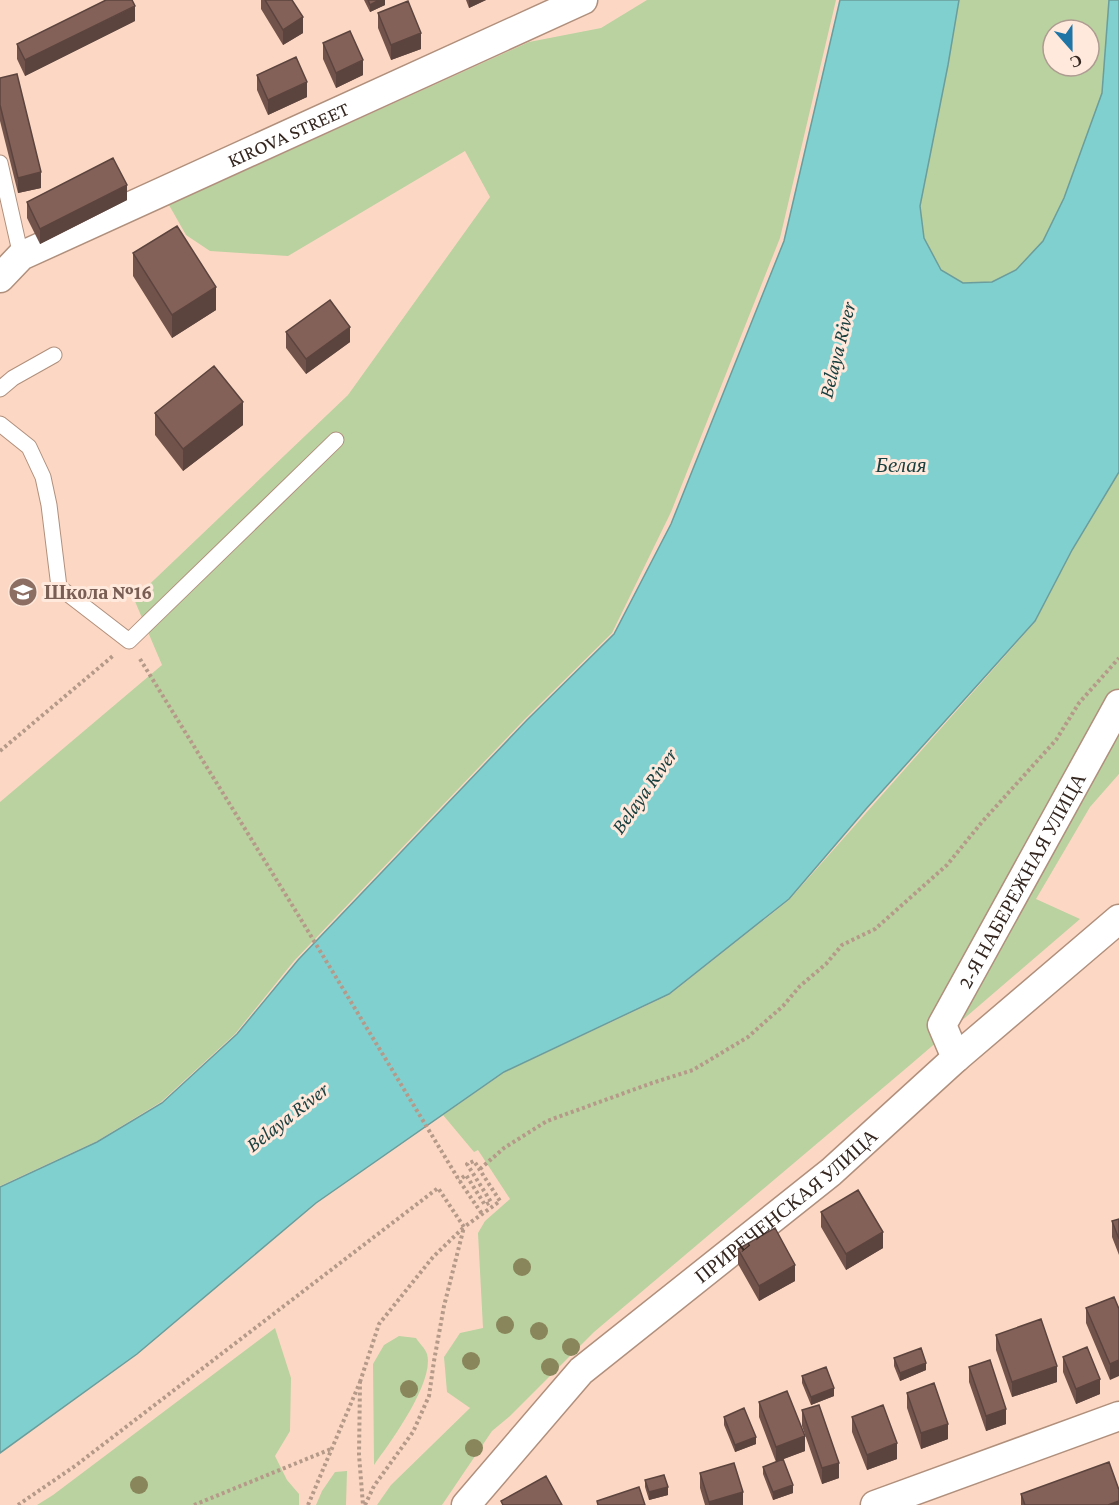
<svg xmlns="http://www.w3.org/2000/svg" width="1119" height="1505" font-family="'Crimson Pro',serif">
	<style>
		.green { fill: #bad1a0; fill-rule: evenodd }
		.water { fill: #81d0d0; stroke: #6a9d9b; stroke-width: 1.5 }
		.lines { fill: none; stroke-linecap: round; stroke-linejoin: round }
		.service-casing { stroke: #b08f7c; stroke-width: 17 }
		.minor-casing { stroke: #b08f7c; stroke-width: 31 }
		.path { stroke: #b59989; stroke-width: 4; stroke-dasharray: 3 3; stroke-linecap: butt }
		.service { stroke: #fff; stroke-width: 15 }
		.minor { stroke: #fff; stroke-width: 28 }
		.tree { fill: #8a865c }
		.wall { fill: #72534c }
		.shaded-wall { fill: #5c443e }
		.building { fill: #846158; stroke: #5c443e; stroke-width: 1.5 }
		.labels { text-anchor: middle; stroke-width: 6; stroke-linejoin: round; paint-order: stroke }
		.street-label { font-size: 20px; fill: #352720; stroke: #fee9dc }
		.education-label { font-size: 20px; font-weight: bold; fill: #785e54; stroke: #fee9dc; text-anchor: start }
		.water-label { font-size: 21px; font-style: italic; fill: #183e3e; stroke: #fee9dc }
	</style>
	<rect width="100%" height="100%" fill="#fcd8c4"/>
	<path class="green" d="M647,0H836L780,238L671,512L612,633L525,719L294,961L235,1034L161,1102L97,1141L0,1186V802L162,665L134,599L348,395L490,197L465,151L288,256L210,251L186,235L169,205L529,42L601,28Z
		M959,0H1109L1102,93L1064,198L1043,241L1016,270L992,282L963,283L941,270L924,238L920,206L948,65ZM1053,30H1089V66H1053Z
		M1119,472V774L1090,807L1036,899L1080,919L910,1065L594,1332L510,1416L492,1431L442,1505H377L391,1485L470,1408L447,1392L444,1357L460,1333L483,1328L478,1233L485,1221L510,1199L478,1150L474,1152L443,1115L505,1072L669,995L789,900L1035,622L1072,550Z
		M275,1328L291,1378L290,1431L275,1456L287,1480L299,1494V1505H37L53,1495Z
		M399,1336L416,1338C419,1343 425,1348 427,1354C435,1382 390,1443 374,1465L373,1364L384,1345Z
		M347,1471L346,1505H316L322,1491L335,1472Z"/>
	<path class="water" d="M840,0H959L948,65L920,206L924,238L941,270L963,283L992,282L1016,270L1043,241L1064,198L1102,93L1109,0H1119V472L1072,550L1035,621L866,809L789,899L669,994L504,1072L316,1203L137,1354L0,1453V1187L97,1142L162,1103L237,1034L298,960L527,720L614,634L671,524L784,241Z"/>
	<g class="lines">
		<g class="service-casing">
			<path id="service" d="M0,163L21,256
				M0,389L13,378L54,355
				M0,424L29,447L43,477L49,505L59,587L129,641L336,440"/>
		</g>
		<g class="minor-casing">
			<g id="minor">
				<path id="s1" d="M0,278L21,256L583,0"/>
				<path id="s2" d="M956,1058L942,1025L1119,704"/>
				<path id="s3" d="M466,1505L581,1371L831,1172L956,1058L1119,919"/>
				<path d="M875,1505L1119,1416"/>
			</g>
		</g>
		<path class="path" d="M140,659L297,913L459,1180L482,1214
			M0,751L114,655
			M480,1169L504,1148L547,1121L652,1083L693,1070L748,1037L783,1006L800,986L826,964L842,945L875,929L947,865L982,822L1056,740L1079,703L1119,658
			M360,1382L379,1324L433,1257L464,1227
			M18,1505L75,1466L438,1188L464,1227L500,1201L474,1161L467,1164L491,1202L485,1205L466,1175L459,1180
			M194,1505L331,1449
			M308,1505L360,1382L359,1455L363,1505
			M365,1505L374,1486L413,1432L429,1396L434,1361L444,1306L464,1227"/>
		<use href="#service" class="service"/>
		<use href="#minor" class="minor"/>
	</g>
	<g class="tree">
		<circle cx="522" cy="1267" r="9"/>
		<circle cx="505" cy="1325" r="9"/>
		<circle cx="539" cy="1331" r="9"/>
		<circle cx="571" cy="1347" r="9"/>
		<circle cx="471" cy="1361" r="9"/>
		<circle cx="550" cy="1367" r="9"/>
		<circle cx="409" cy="1389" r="9"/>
		<circle cx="474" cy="1448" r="9"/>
		<circle cx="139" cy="1485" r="9"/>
	</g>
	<path class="wall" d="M261,0H292L303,33L283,45L261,9Z
		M364,0H385V5L370,12Z
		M466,0H486L469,8Z
		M378,13L421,49L391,60L378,28Z
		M135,21L25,76L17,59V44Z
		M323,43L363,75L336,88L323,59Z
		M257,75L307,97L268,115L257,90Z
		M0,78L41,188L18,193L0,121Z
		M127,200L40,244L27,218V202Z
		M133,253L216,310L172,338L133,276Z
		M286,332L350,342L306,374L286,348Z
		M155,413L243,425L183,471L155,435Z
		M821,1212L883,1248L846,1270L821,1227Z
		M1119,1219V1255L1112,1237V1221Z
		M738,1249L795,1281L759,1301L738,1264Z
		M1114,1297L1110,1380L1086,1323V1308Z
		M996,1335L1057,1382L1012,1397L996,1350Z
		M1063,1357L1100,1394L1076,1404L1063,1372Z
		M894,1358L926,1370L900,1381L894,1366Z
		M969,1367L1006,1424L986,1431L969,1382Z
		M802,1376L834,1396L811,1405L802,1383Z
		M907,1393L948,1439L921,1449L907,1408Z
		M759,1402L805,1451L783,1459L793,1493L773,1500L763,1474V1467L776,1462L759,1417Z
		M802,1410L839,1478L822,1484L802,1426Z
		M724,1417L756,1444L735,1452L724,1425Z
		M852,1417L897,1459L867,1470L852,1432Z
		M700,1473L743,1505H705L700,1488Z
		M645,1480L668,1495L649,1500L645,1487Z
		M1021,1494L1119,1505H1021Z"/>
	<path class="shaded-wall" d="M379,0H385V5L370,12V5Z
		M469,0H486L469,8Z
		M135,6V21L25,76V60Z
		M303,17V33L283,45V30Z
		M421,33V49L391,60V45Z
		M363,60V75L336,88V73Z
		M307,82V97L268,115V100Z
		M41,172V188L18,193V178Z
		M127,185V200L40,244V229Z
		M216,287V310L172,338V315Z
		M350,327V342L306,374V359Z
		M243,402V425L183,471V449Z
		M883,1232V1248L846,1270V1254Z
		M795,1265V1281L759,1301V1286Z
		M1119,1360V1376L1110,1380V1364Z
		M926,1363V1370L900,1381V1373Z
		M1057,1366V1382L1012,1397V1382Z
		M1100,1379V1394L1076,1404V1389Z
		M834,1388V1396L811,1405V1397Z
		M1006,1409V1424L986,1431V1416Z
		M948,1424V1439L921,1449V1433Z
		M805,1436V1451L776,1462V1447Z
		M756,1437V1444L735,1452V1445Z
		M897,1443V1459L867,1470V1455Z
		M839,1463V1478L822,1484V1468Z
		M793,1485V1493L773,1500V1492Z
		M668,1487V1495L649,1500V1492Z
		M743,1492V1505H709V1502Z
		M1119,1501V1505H1108Z"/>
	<path class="building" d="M106,0H132L135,6L25,60L17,44Z
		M265,0H292L303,17L283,30Z
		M368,0H379L370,5Z
		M408,1L421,33L391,45L378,13Z
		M350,31L363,60L336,73L323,43Z
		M296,57L307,82L268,100L257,75Z
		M17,74L41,172L18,178L0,105V78Z
		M113,158L127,185L40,229L27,202Z
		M177,226L216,287L172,315L133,253Z
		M330,300L350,327L306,359L286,332Z
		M214,366L243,402L183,449L155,413Z
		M858,1190L883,1232L846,1254L821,1212Z
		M1119,1219V1239L1112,1221Z
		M775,1228L795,1265L759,1286L738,1249Z
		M1114,1297L1119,1309V1360L1110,1364L1086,1308Z
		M1041,1319L1057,1366L1012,1382L996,1335Z
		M1087,1347L1100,1379L1076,1389L1063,1357Z
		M921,1348L926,1363L900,1373L894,1358Z
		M990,1360L1006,1409L986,1416L969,1367Z
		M826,1367L834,1388L811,1397L802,1376Z
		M934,1383L948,1424L921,1433L907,1393Z
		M787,1391L805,1436L776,1447L759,1402Z
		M819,1405L839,1463L822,1468L802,1410Z
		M883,1405L897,1443L867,1455L852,1417Z
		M744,1408L756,1437L735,1445L724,1417Z
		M783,1459L793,1485L773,1492L763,1467Z
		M1109,1462L1119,1490V1501L1108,1505H1025L1021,1494Z
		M734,1463L743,1492L709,1502L700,1473Z
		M664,1475L668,1487L649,1492L645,1480Z
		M546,1476L562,1505H503L501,1501Z
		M639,1487L645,1505H598L597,1501Z"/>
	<defs>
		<g id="school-disc" transform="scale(1.5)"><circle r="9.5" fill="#8d6e63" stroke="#fee9dc"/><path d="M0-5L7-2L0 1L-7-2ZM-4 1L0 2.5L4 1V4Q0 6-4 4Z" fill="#fff"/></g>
	</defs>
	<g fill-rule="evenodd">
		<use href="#school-disc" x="23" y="592"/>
	</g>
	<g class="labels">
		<g class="street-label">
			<text dy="7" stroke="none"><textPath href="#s1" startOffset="324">KIROVA STREET</textPath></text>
			<text dy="7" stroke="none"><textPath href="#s2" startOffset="201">2-Я НАБЕРЕЖНАЯ УЛИЦА</textPath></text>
			<text dy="7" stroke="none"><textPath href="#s3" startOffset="440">ПРИРЕЧЕНСКАЯ УЛИЦА</textPath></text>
		</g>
		<g class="education-label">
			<text x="44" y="599">Школа №16</text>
		</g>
		<g class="water-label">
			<text transform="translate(837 350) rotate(-76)" y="7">Belaya River</text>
			<text x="901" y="472">Белая</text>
			<text transform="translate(644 791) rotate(-55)" y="7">Belaya River</text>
			<text transform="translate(287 1117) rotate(-38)" y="7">Belaya River</text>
		</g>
	</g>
	<g transform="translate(1071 48) rotate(159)"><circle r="28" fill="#fee9dc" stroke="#ae9b91" stroke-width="1.5"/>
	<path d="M0-4.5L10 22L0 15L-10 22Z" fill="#1f75a5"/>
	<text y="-9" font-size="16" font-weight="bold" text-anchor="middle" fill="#352720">С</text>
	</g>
</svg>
